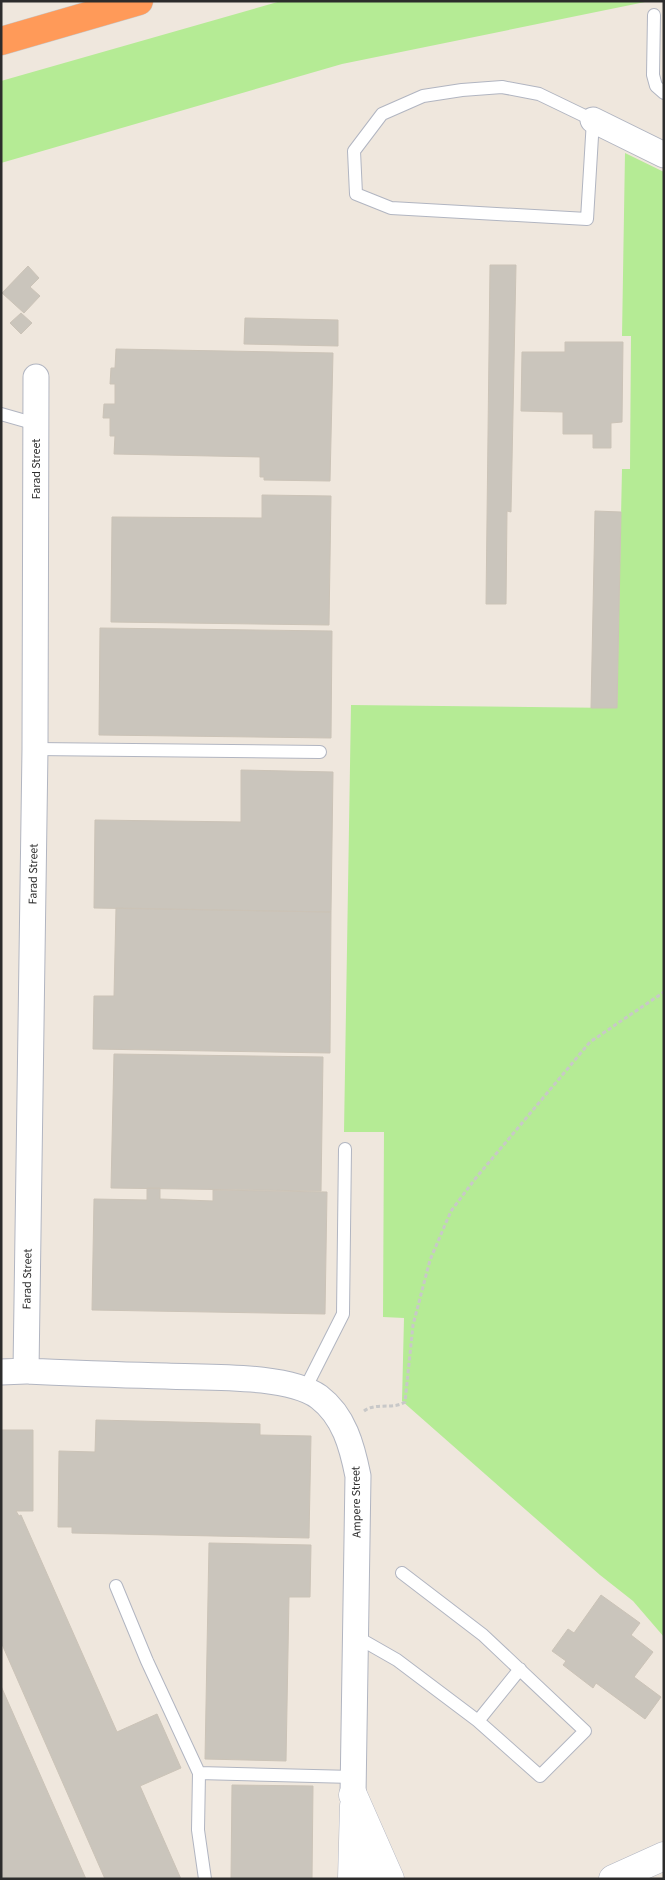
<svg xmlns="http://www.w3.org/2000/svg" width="665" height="1880" font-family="'Source Sans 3',sans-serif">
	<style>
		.green { fill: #b5eb95 }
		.building { fill: #cac5bc; stroke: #cbc3b7 }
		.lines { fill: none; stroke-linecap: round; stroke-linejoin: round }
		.service-casing { stroke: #b1b5c1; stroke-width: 14 }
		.minor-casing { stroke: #b1b5c1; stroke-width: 27 }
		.secondary-casing { stroke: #b1b5c1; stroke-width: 29 }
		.motorway-casing { stroke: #c8c8c8; stroke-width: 29 }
		.path { stroke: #c8c8c8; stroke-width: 3; stroke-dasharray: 4 2.5; stroke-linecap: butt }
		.service { stroke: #fff; stroke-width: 12 }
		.minor { stroke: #fff; stroke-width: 25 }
		.secondary { stroke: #fff; stroke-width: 28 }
		.motorway { stroke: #ff9a59; stroke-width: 28 }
		.labels { text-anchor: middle; stroke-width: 4.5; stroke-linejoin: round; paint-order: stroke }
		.street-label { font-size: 12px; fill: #2c2c2c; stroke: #fff }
	</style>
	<rect width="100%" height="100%" fill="#efe7dd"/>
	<path class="green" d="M281,1H650L342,64L1,163V81Z
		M625,153L664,172V1637L633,1601L600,1575L402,1401L404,1318L383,1317L384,1132H344L351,705L617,708L622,469H630L631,336H622Z"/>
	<path class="building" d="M490,265H516L511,512L507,511L506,604H486Z
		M28,266L39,278L30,287L40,296L24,313L2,293Z
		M21,313L32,323L21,334L10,323Z
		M245,318L338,320V346L244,344Z
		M565,342H623L622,422L611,423V448H593V434H563V412L521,411L522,352H565Z
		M116,349L333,353L330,481L264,480V477H260V457L114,454L115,436H110V418H103L104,404H115V384H110L111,368H115Z
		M262,495L331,496L329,625L111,622L112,517L262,518Z
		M595,511L621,512L617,708H591Z
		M100,628L332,631L331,738L99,735Z
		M241,770L333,772L331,912L94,908L95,820L241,822Z
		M116,908L331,912L330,1053L93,1049L94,996H114Z
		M114,1054L323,1057L321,1191L111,1188Z
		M147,1188H160V1199L213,1201V1190L327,1192L325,1314L92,1310L94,1199L147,1200Z
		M96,1420L260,1424V1435L311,1436L309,1538L72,1533V1527H58L59,1451L95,1452Z
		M1,1430H33V1511H16L19,1516L21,1515L117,1732L157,1714L181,1768L140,1786L181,1879H105L1,1642Z
		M209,1543L311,1545L310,1597H289L286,1761L205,1759Z
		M601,1595L640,1623L631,1635L653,1652L634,1677L661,1697L645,1719L596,1683L593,1688L563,1665L566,1661L552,1651L568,1629L574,1633Z
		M1,1686L86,1879H1Z
		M232,1785L313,1786L312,1879H231Z"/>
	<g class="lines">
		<g class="service-casing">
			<path id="service" d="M654,15L653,75L656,86L664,93
				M502,87L539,94L593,120L587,219L391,208L356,194L354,151L382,114L423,96L462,90Z
				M1,414L36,424
				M35,749L320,752
				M305,1389L343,1314L345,1149
				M116,1586L147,1661L199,1773L353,1777
				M355,1636L397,1660L478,1721L540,1776L585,1731L483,1635L402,1573
				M478,1721L520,1669
				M199,1773L198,1830L205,1879"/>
		</g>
		<g class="minor-casing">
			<path id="minor" d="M593,120L664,155
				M26,1371L35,749L36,377
				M1,1372L26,1371C73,1373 119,1375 166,1376C206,1378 287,1374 319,1397C344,1416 352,1446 358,1476L353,1795L357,1838L366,1879"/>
		</g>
		<g class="secondary-casing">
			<path id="secondary" d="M353,1795L390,1879
				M352,1879L354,1806
				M613,1879L664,1856"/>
		</g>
		<g class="motorway-casing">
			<path id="motorway" d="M1,41L139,1"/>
		</g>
		<path class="path" d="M364,1411C376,1402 392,1410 405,1402L413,1325L430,1260L451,1211L475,1179L590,1042L664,992"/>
		<use href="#service" class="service"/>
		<use href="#minor" class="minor"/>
		<use href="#secondary" class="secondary"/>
		<use href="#motorway" class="motorway"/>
	</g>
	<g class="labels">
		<g class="street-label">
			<text transform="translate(36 469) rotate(-90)" y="4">Farad Street</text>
			<text transform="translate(33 874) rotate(-89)" y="4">Farad Street</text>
			<text transform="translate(27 1279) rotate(-89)" y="4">Farad Street</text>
			<text transform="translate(356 1502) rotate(-91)" y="4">Ampere Street</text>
		</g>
	</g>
	<rect width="665" height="1880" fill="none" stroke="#2c2c2c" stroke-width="5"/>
</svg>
